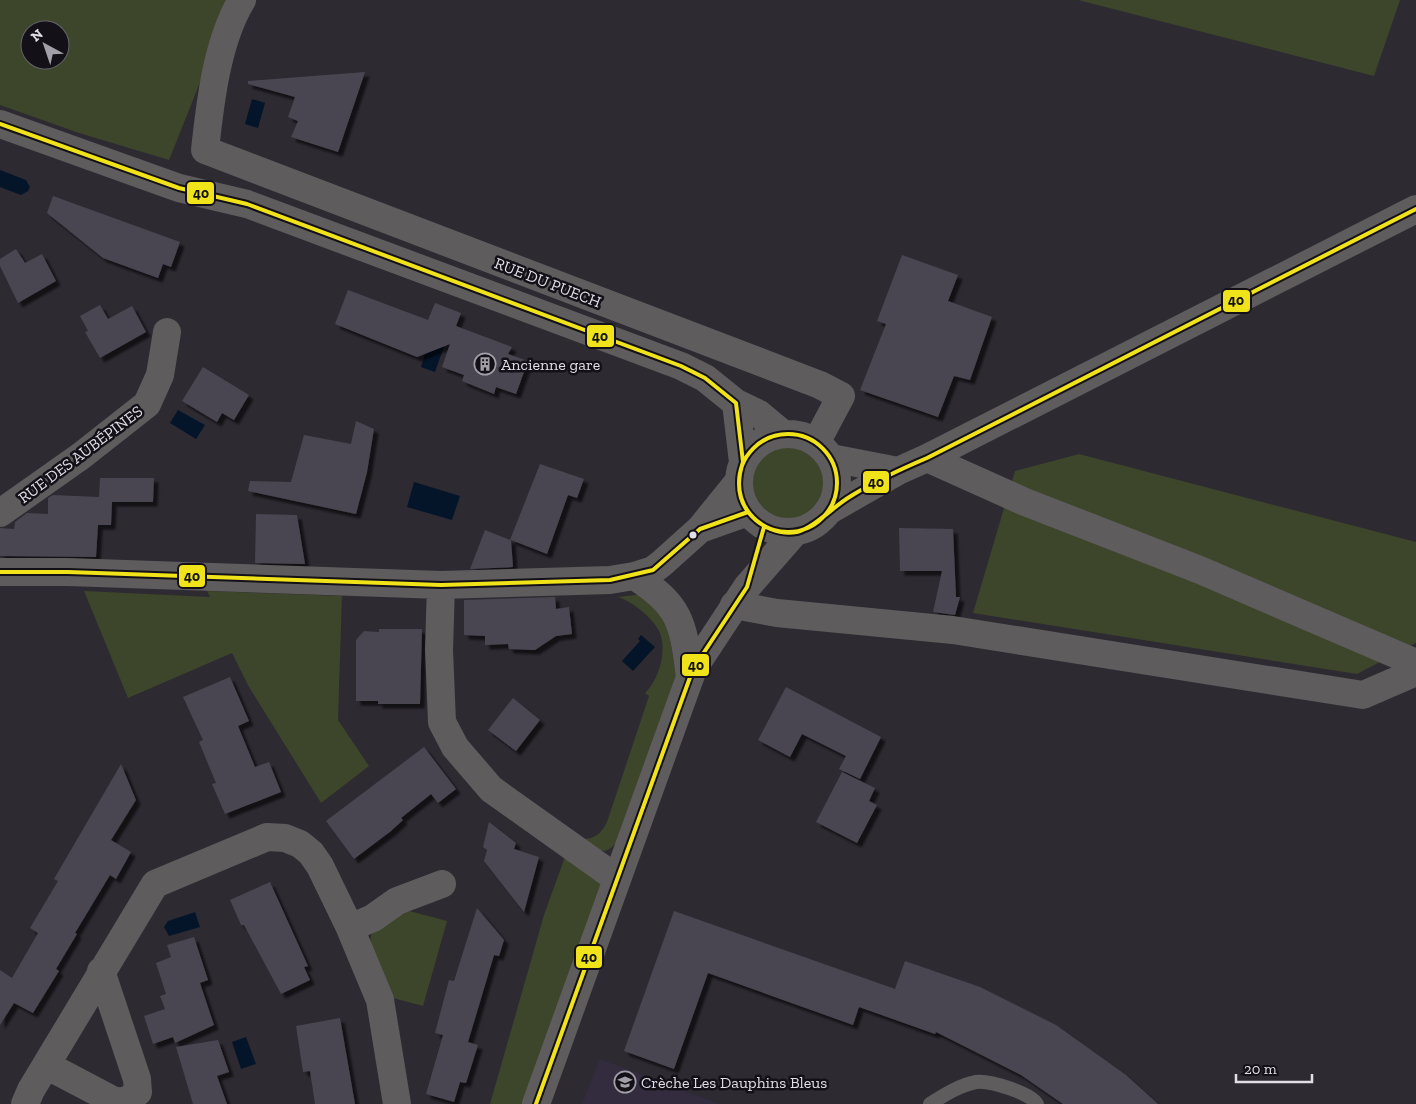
<svg xmlns="http://www.w3.org/2000/svg" width="1416" height="1104" font-family="'Zilla Slab',serif">
	<style>
		.built { fill: #322c3e }
		.green { fill: #3d452b; fill-rule: evenodd }
		.water { fill: #04152a }
		.building { fill: #4a4551; filter: url(#shadow) }
		.lines { fill: none; stroke-linecap: round; stroke-linejoin: round }
		.service { stroke: #5f5c5e; stroke-width: 14 }
		.minor { stroke: #5f5c5e; stroke-width: 28 }
		.tertiary { stroke: #5f5c5e; stroke-width: 28 }
		.bus-1-casing { stroke: #131117; stroke-width: 8 }
		.bus-1 { stroke: #f1e319; stroke-width: 4 }
		.bus-dot { fill: #e1dee8; stroke: #131117; stroke-width: 2 }
		.labels { text-anchor: middle; stroke-width: 5; stroke-linejoin: round; paint-order: stroke }
		.street-label { font-size: 16px; fill: #e1dee8; stroke: #131117 }
		.poi-label { font-size: 16px; fill: #e1dee8; stroke: #131117; text-anchor: start }
		.line-badge { stroke: #131117; stroke-width: 2 }
		.pale-badge-label { font-size: 14px; text-anchor: middle; font-weight: bold; fill: #111 }
	</style>
	<defs>
		<filter id="shadow"><feDropShadow dx="4.5" dy="4.5" stdDeviation="1" flood-color="#0009"/></filter>
	</defs>
	<rect width="100%" height="100%" fill="#2d2a32"/>
	<path class="built" d="M600,1059L719,1104H582Z"/>
	<path class="green" d="M0,0H233L169,160L79,133L0,105ZM30,30H60V60H30Z
		M1078,0H1400L1374,76Z
		M747 483a41 41 0 1 1 82 0a41 41 0 1 1-82 0Z
		M1079,454L1416,542V643L1357,674L973,613L1015,471Z
		M84,591L210,597L207,591L342,596L338,720L369,766L321,803L249,687L232,653L128,698Z
		M645,594L667,619L676,675L619,839C605,859 596,850 579,839C594,840 600,835 607,822L649,696L645,693C659,680 668,649 659,631C652,617 633,602 618,597Z
		M566,854L603,881L525,1104H490L544,915Z
		M402,909L447,921L423,1006L393,998L370,946L371,935L380,925Z"/>
	<path class="water" d="M252,99L265,103L258,128L245,124Z
		M0,170L26,180L30,187L28,191L21,195L0,187Z
		M446,341L435,372L421,367L428,343Z
		M178,410L205,425L196,439L170,423Z
		M414,482L460,496L452,520L407,507Z
		M641,635L655,647L633,671L622,661L640,641L638,639Z
		M195,912L200,927L169,936L164,927L168,921Z
		M246,1037L256,1064L241,1069L232,1042Z"/>
	<path class="building" d="M365,72L338,152L291,137L298,121L288,117L295,97L248,84V81Z
		M53,196L180,242L171,267L163,264L158,278L103,258L47,213Z
		M16,249L25,263L42,254L56,281L18,303L0,266V259Z
		M902,255L958,275L948,301L992,317L970,380L954,376L938,417L860,390L886,324L877,321Z
		M348,290L428,320L435,303L461,313L456,326L512,347L508,354L528,361L516,394L496,387L494,394L462,381L464,375L442,367L450,344L417,357L335,324Z
		M100,305L108,319L132,306L146,332L100,358L85,332L88,331L80,316Z
		M203,367L249,395L234,420L222,413L217,422L182,401Z
		M356,421L374,429L367,472L356,514L248,491L250,481L291,482L304,435L351,444Z
		M540,464L584,479L577,498L568,495L547,554L511,540L513,567L470,569L485,530L510,540Z
		M100,478H154L153,502H112L111,525H98L96,557L0,556V528L14,529L15,522L27,513L48,514V498L53,495L99,497Z
		M256,514L297,515L305,564L255,563Z
		M899,528L953,529L956,597H960L955,615L933,612L942,571H900Z
		M555,597L556,609L569,607L572,634L556,636L535,650L509,649L508,644L485,645V636L464,635V600Z
		M379,629H422L420,704H378V701H356V640L364,631L379,632Z
		M230,677L249,721L238,726L255,767L269,762L281,792L225,814L212,784L216,783L199,742L203,740L183,697Z
		M786,687L881,737L860,779L839,769L846,756L802,734L790,757L758,740Z
		M513,698L540,720L516,751L488,730Z
		M424,747L456,789L438,803L431,794L401,818L403,820L391,831L354,859L326,821Z
		M121,764L136,800L111,840L131,852L116,879L110,875L75,933L77,934L56,969L59,971L33,1013L14,1003L0,1025V970L12,978L38,933L30,928L58,881L54,879Z
		M842,772L875,788L869,801L877,805L857,843L816,822Z
		M489,822L516,843L514,849L539,857L524,912L484,861L487,850L483,847Z
		M270,882L308,966L304,967L310,980L281,994L244,925H241L230,900Z
		M477,908L504,940L499,956L494,955L468,1042L478,1045L466,1083L460,1082L454,1102L426,1094L443,1035L435,1033L449,980L454,981Z
		M674,911L895,989L905,961L980,987L1056,1025L1126,1075L1158,1104H1063L1021,1075L936,1032L935,1034L859,1007L853,1025L708,973L674,1069L624,1051Z
		M194,937L208,980L200,983L214,1025L175,1043L173,1037L153,1044L144,1016L165,1009L160,996L166,994L156,963L171,957L167,945Z
		M340,1018L355,1104H315L310,1071L303,1072L296,1026Z
		M218,1040L229,1072L217,1076L227,1104H193L176,1047Z"/>
	<g class="lines">
		<path class="service" d="M930,1104C944,1095 960,1085 976,1082C989,1080 1031,1093 1037,1104"/>
		<path class="minor" d="M242,0C217,41 210,103 205,150L820,385L841,396L816,443
			M927,458L1025,502L1200,570L1416,663
			M0,513L81,456L147,404L160,375L167,332
			M700,529L748,512
			M0,572H68L441,585L610,580L634,576L653,570L661,564L700,529L738,482
			M634,576C682,606 683,624 690,677
			M441,585L439,650L442,722L455,747L491,789L616,878
			M734,605L777,613L953,630L1363,695L1416,672
			M350,928L373,918L397,901L442,884
			M46,1065L116,1102L128,1100L138,1092L137,1079L101,971
			M25,1104L31,1090L155,884L267,837L285,838L300,844L311,853L320,866L350,928L380,1000L397,1104"/>
		<path class="tertiary" d="M0,124L179,188L247,204L681,366L705,378L736,403L759,414L783,434
			M736,403L743,462
			M739 483a49 49 0 1 1 98 0a49 49 0 1 1-98 0Z
			M831,458L898,471
			M828,511L898,471L927,458L1416,209
			M536,1104L693,669L747,587L795,532"/>
		<g class="bus-1-casing">
			<path id="bus-1" d="M0,124L179,188L247,204L681,366L705,378L736,403L743,462
				M739 483a49 49 0 1 1 98 0a49 49 0 1 1-98 0Z
				M743,462C737,480 737,498 749,513C760,527 779,535 797,532C814,528 835,505 851,496C875,481 901,469 927,458L1416,209
				M0,572H68L441,585L610,580L653,570L700,529L748,512
				M536,1104L693,669L747,587L764,527"/>
		</g>
		<use href="#bus-1" class="bus-1"/>
	</g>
	<defs>
		<g id="building-ring" transform="scale(1.125)"><circle r="9.5" fill="#131117" stroke="#a29fa8" stroke-width="1.5"/><path d="M-4-6H4V6H1V3H-1V6H-4ZM-2.5-4.3h1.7v1.8h-1.7ZM.8-4.3h1.7v1.8H.8ZM-2.5-1h1.7V.8h-1.7ZM.8-1h1.7V.8H.8Z" fill="#a29fa8"/></g>
		<g id="school-ring" transform="scale(1.125)"><circle r="9.5" fill="#131117" stroke="#a29fa8" stroke-width="1.5"/><path d="M0-5L7-2L0 1L-7-2ZM-4 1L0 2.5L4 1V4Q0 6-4 4Z" fill="#a29fa8"/></g>
	</defs>
	<g fill-rule="evenodd">
		<use href="#building-ring" x="485" y="364"/>
		<use href="#school-ring" x="625" y="1082"/>
	</g>
	<circle class="bus-dot" cx="693" cy="535" r="4.5"/>
	<g class="labels">
		<g class="street-label">
			<text transform="translate(548 282) rotate(21)" y="6">RUE DU PUECH</text>
			<text transform="translate(80 454) rotate(-37)" y="6">RUE DES AUBÉPINES</text>
		</g>
		<g class="poi-label">
			<text x="501" y="370">Ancienne gare</text>
			<text x="641" y="1088">Crèche Les Dauphins Bleus</text>
		</g>
	</g>
	<g class="line-badge">
		<rect x="186" y="181" width="29" height="24" rx="5" fill="#f1e319"/>
		<rect x="1222" y="289" width="29" height="24" rx="5" fill="#f1e319"/>
		<rect x="586" y="324" width="29" height="24" rx="5" fill="#f1e319"/>
		<rect x="862" y="470" width="28" height="24" rx="5" fill="#f1e319"/>
		<rect x="178" y="564" width="28" height="24" rx="5" fill="#f1e319"/>
		<rect x="681" y="653" width="29" height="24" rx="5" fill="#f1e319"/>
		<rect x="575" y="945" width="28" height="24" rx="5" fill="#f1e319"/>
	</g>
	<g class="pale-badge-label">
		<text x="201" y="198">40</text>
		<text x="1236" y="305">40</text>
		<text x="600" y="341">40</text>
		<text x="876" y="487">40</text>
		<text x="192" y="581">40</text>
		<text x="696" y="670">40</text>
		<text x="589" y="962">40</text>
	</g>
	<g transform="translate(45 45) rotate(320)"><circle r="24" fill="#131117" stroke="#65636b"/>
	<path d="M0-4L9 19L0 12L-9 19Z" fill="#a29fa8"/>
	<text y="-8" font-size="14" font-weight="bold" text-anchor="middle" fill="#e1dee8">N</text>
	</g>
	<path d="M1236 1074v8h76v-8" fill="none" stroke="#e1dee8" stroke-width="2.5"/>
	<text x="1244" y="1074" font-size="15" fill="#e1dee8" stroke="#131117" stroke-width="4" paint-order="stroke">20 m</text>
</svg>
